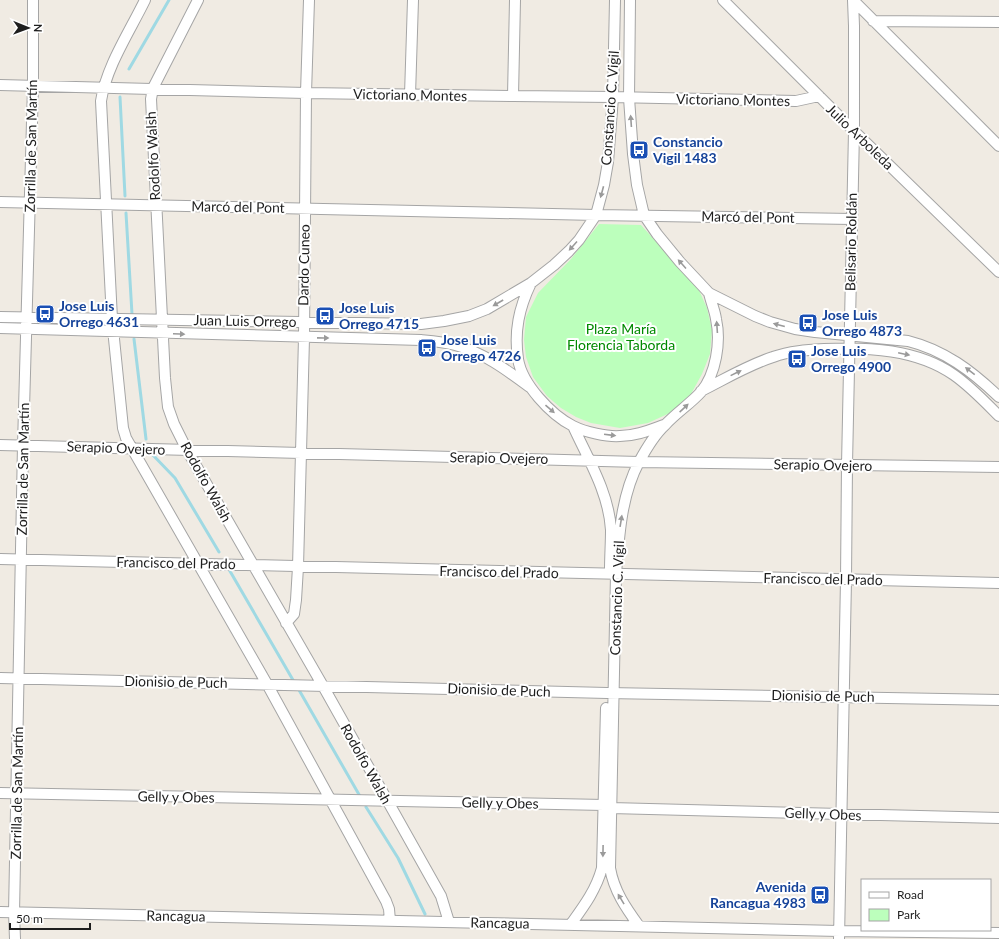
<svg xmlns="http://www.w3.org/2000/svg" width="999" height="939" font-family="Lato,sans-serif">
	<style>
		.park { fill: #bcffbc }
		.lines { fill: none; stroke-linecap: round; stroke-linejoin: round }
		.stream { stroke: #9fd9e3; stroke-width: 3 }
		.street-casing { stroke: #a5a5a5; stroke-width: 12 }
		.street { stroke: #fff; stroke-width: 10 }
		.oneway { fill: #9a9a9a }
		.labels { text-anchor: middle; stroke-width: 4; stroke-linejoin: round; paint-order: stroke }
		.street-label { font-size: 14px; fill: #1e1e1e; stroke: #fff }
		.transit-label { font-size: 14px; font-weight: bold; fill: #164399; stroke: #fff; text-anchor: start }
		.park-label { font-size: 14px; fill: #018900; stroke: #fff }
	</style>
	<rect width="100%" height="100%" fill="#f0ebe3"/>
	<path class="park" d="M599,224L641,225L698,288L707,308L712,330L710,354L702,374L691,394L672,412L648,423L620,428L591,423L576,417L561,408L547,396L533,377L526,357L524,340L526,317L538,293L571,259Z"/>
	<g class="lines">
		<path class="stream" d="M129,69L169,0
			M120,97L125,196
			M126,213L132,314
			M134,339L146,439
			M150,452L175,478L219,552
			M227,566L293,680
			M299,690L361,798
			M366,807L398,858L425,914"/>
		<g class="street-casing">
			<path id="street" d="M145,0C130,31 106,67 101,101L112,319L123,428L126,438L267,684L386,901L389,909L390,921
				M198,0L153,88L151,99L165,378L168,407L174,424L187,450L323,686L441,896L449,922
				M630,0L629,98L633,154L637,185L644,215L657,234L680,262L709,293L755,316L770,322L795,329L815,332L908,341C944,350 972,371 999,397
				M723,0L854,131L999,272
				M853,0L999,146
				M873,21L999,22
				M0,85L306,93L513,96L613,97L796,101L819,96
				M410,95L413,0
				M513,96L515,0
				M0,202L596,215L852,219
				M531,283C519,308 514,331 518,359C522,384 551,415 573,426C585,432 607,437 620,436C636,436 650,430 664,425
				M0,317L421,324L444,321L469,316L487,309L531,283L554,265L569,251L579,240L596,215L604,185L608,162L613,97L615,0
				M0,328L421,340C432,341 444,342 455,345C483,352 508,371 531,388
				M701,391C725,379 748,365 773,357C790,351 807,350 824,349C868,347 917,349 954,375C971,387 985,402 999,416
				M573,426C588,459 609,493 611,530C611,543 610,557 610,570
				M0,445L639,462L999,467
				M0,559L999,583
				M286,623L294,614L296,600L298,567L304,338L306,93L309,0
				M0,678L607,693L999,700
				M0,793L604,805L611,808L999,818
				M0,912L839,931L999,933
				M571,924C584,906 596,890 602,868L606,708
				M639,926C626,908 614,891 610,868L616,574C619,536 621,496 639,462C646,449 654,435 665,425C676,413 690,404 701,392C716,374 721,342 716,319C715,311 711,302 709,293
				M15,939L14,913L23,445L33,86V0
				M839,939L846,580L847,465L854,131V26L853,0"/>
		</g>
		<use href="#street" class="street"/>
	</g>
	<defs><path id="oneway-solid" d="M-6-.8H1V-3.2L6.5 0L1 3.2V.8H-6Z"/></defs>
	<g class="oneway">
		<use href="#oneway-solid" transform="translate(631 121) rotate(-94)"/>
		<use href="#oneway-solid" transform="translate(602 192) rotate(105)"/>
		<use href="#oneway-solid" transform="translate(573 246) rotate(132)"/>
		<use href="#oneway-solid" transform="translate(682 264) rotate(-132)"/>
		<use href="#oneway-solid" transform="translate(498 303) rotate(150)"/>
		<use href="#oneway-solid" transform="translate(779 325) rotate(-165)"/>
		<use href="#oneway-solid" transform="translate(717 327) rotate(-94)"/>
		<use href="#oneway-solid" transform="translate(179 334) rotate(2)"/>
		<use href="#oneway-solid" transform="translate(323 338) rotate(1)"/>
		<use href="#oneway-solid" transform="translate(904 354) rotate(12)"/>
		<use href="#oneway-solid" transform="translate(970 371) rotate(-142)"/>
		<use href="#oneway-solid" transform="translate(736 373) rotate(-26)"/>
		<use href="#oneway-solid" transform="translate(684 408) rotate(-43)"/>
		<use href="#oneway-solid" transform="translate(550 409) rotate(41)"/>
		<use href="#oneway-solid" transform="translate(610 435) rotate(7)"/>
		<use href="#oneway-solid" transform="translate(621 521) rotate(-81)"/>
		<use href="#oneway-solid" transform="translate(603 851) rotate(91)"/>
		<use href="#oneway-solid" transform="translate(621 899) rotate(-121)"/>
	</g>
	<defs>
		<g id="bus-square" transform="scale(1)"><rect x="-9" y="-9" width="18" height="18" rx="4" fill="#1a4fb4" stroke="#fff"/><path d="M-5-6H5V4H4V6H2V4H-2V6H-4V4H-5ZM-3.5-4V0h7V-4ZM-3.5 1.2v1.5H-2V1.2ZM2 1.2v1.5H3.5V1.2Z" fill="#fff"/></g>
	</defs>
	<g fill-rule="evenodd">
		<use href="#bus-square" x="639" y="150"/>
		<use href="#bus-square" x="45" y="314"/>
		<use href="#bus-square" x="325" y="316"/>
		<use href="#bus-square" x="808" y="323"/>
		<use href="#bus-square" x="427" y="348"/>
		<use href="#bus-square" x="797" y="359"/>
		<use href="#bus-square" x="820" y="895"/>
	</g>
	<g class="labels">
		<g class="street-label">
			<text transform="translate(410 95) rotate(1)" y="5">Victoriano Montes</text>
			<text transform="translate(733 100) rotate(1)" y="5">Victoriano Montes</text>
			<text transform="translate(610 108) rotate(-86)" y="5">Constancio C. Vigil</text>
			<text transform="translate(860 137) rotate(44)" y="5">Julio Arboleda</text>
			<text transform="translate(31 146) rotate(-89)" y="5">Zorrilla de San Martín</text>
			<text transform="translate(153 156) rotate(-93)" y="5">Rodolfo Walsh</text>
			<text transform="translate(238 207) rotate(1)" y="5">Marcó del Pont</text>
			<text transform="translate(748 217) rotate(1)" y="5">Marcó del Pont</text>
			<text transform="translate(851 242) rotate(-89)" y="5">Belisario Roldán</text>
			<text transform="translate(304 265) rotate(-89)" y="5">Dardo Cuneo</text>
			<text transform="translate(245 321) rotate(1)" y="5">Juan Luis Orrego</text>
			<text transform="translate(116 448) rotate(2)" y="5">Serapio Ovejero</text>
			<text transform="translate(499 458) rotate(1)" y="5">Serapio Ovejero</text>
			<text transform="translate(823 465) rotate(1)" y="5">Serapio Ovejero</text>
			<text transform="translate(23 469) rotate(-89)" y="5">Zorrilla de San Martín</text>
			<text transform="translate(206 482) rotate(61)" y="5">Rodolfo Walsh</text>
			<text transform="translate(176 563) rotate(1)" y="5">Francisco del Prado</text>
			<text transform="translate(499 572) rotate(1)" y="5">Francisco del Prado</text>
			<text transform="translate(823 579) rotate(1)" y="5">Francisco del Prado</text>
			<text transform="translate(617 598) rotate(-88)" y="5">Constancio C. Vigil</text>
			<text transform="translate(176 682) rotate(1)" y="5">Dionisio de Puch</text>
			<text transform="translate(499 690) rotate(2)" y="5">Dionisio de Puch</text>
			<text transform="translate(823 696) rotate(1)" y="5">Dionisio de Puch</text>
			<text transform="translate(366 764) rotate(61)" y="5">Rodolfo Walsh</text>
			<text transform="translate(17 793) rotate(-89)" y="5">Zorrilla de San Martín</text>
			<text transform="translate(176 797) rotate(1)" y="5">Gelly y Obes</text>
			<text transform="translate(500 803) rotate(1)" y="5">Gelly y Obes</text>
			<text transform="translate(823 814) rotate(2)" y="5">Gelly y Obes</text>
			<text transform="translate(176 916) rotate(1)" y="5">Rancagua</text>
			<text transform="translate(500 923) rotate(1)" y="5">Rancagua</text>
		</g>
		<g class="transit-label">
			<text x="653" y="147">Constancio<tspan x="653" dy="16">Vigil 1483</tspan></text>
			<text x="59" y="311">Jose Luis<tspan x="59" dy="16">Orrego 4631</tspan></text>
			<text x="339" y="313">Jose Luis<tspan x="339" dy="16">Orrego 4715</tspan></text>
			<text x="822" y="320">Jose Luis<tspan x="822" dy="16">Orrego 4873</tspan></text>
			<text x="441" y="345">Jose Luis<tspan x="441" dy="16">Orrego 4726</tspan></text>
			<text x="811" y="356">Jose Luis<tspan x="811" dy="16">Orrego 4900</tspan></text>
			<text x="806" y="892" text-anchor="end">Avenida<tspan x="806" dy="16">Rancagua 4983</tspan></text>
		</g>
		<g class="park-label">
			<text x="621" y="334">Plaza María<tspan x="621" dy="16">Florencia Taborda</tspan></text>
		</g>
	</g>
	<rect x="861" y="879" width="130" height="52" fill="#ffffff" stroke="#a5a5a5"/>
	<rect x="869" y="892" width="20" height="6" fill="#ffffff" stroke="#a5a5a5"/>
	<text x="897" y="899" font-size="12" fill="#1e1e1e">Road</text>
	<rect x="869" y="909" width="20" height="12" fill="#bcffbc" stroke="#a5a5a5"/>
	<text x="897" y="919" font-size="12" fill="#1e1e1e">Park</text>
	<g transform="translate(28 28) rotate(91)" stroke="#ffffff" stroke-width="3" paint-order="stroke">
	<path d="M0-3L7 15L0 10L-7 15Z" fill="#1e1e1e"/>
	<text y="-6" font-size="11" font-weight="bold" text-anchor="middle" fill="#1e1e1e">N</text>
	</g>
	<path d="M10 923v6h80v-6" fill="none" stroke="#1e1e1e" stroke-width="2"/>
	<text x="16" y="923" font-size="12" fill="#1e1e1e" stroke="#ffffff" stroke-width="3" paint-order="stroke">50 m</text>
</svg>
